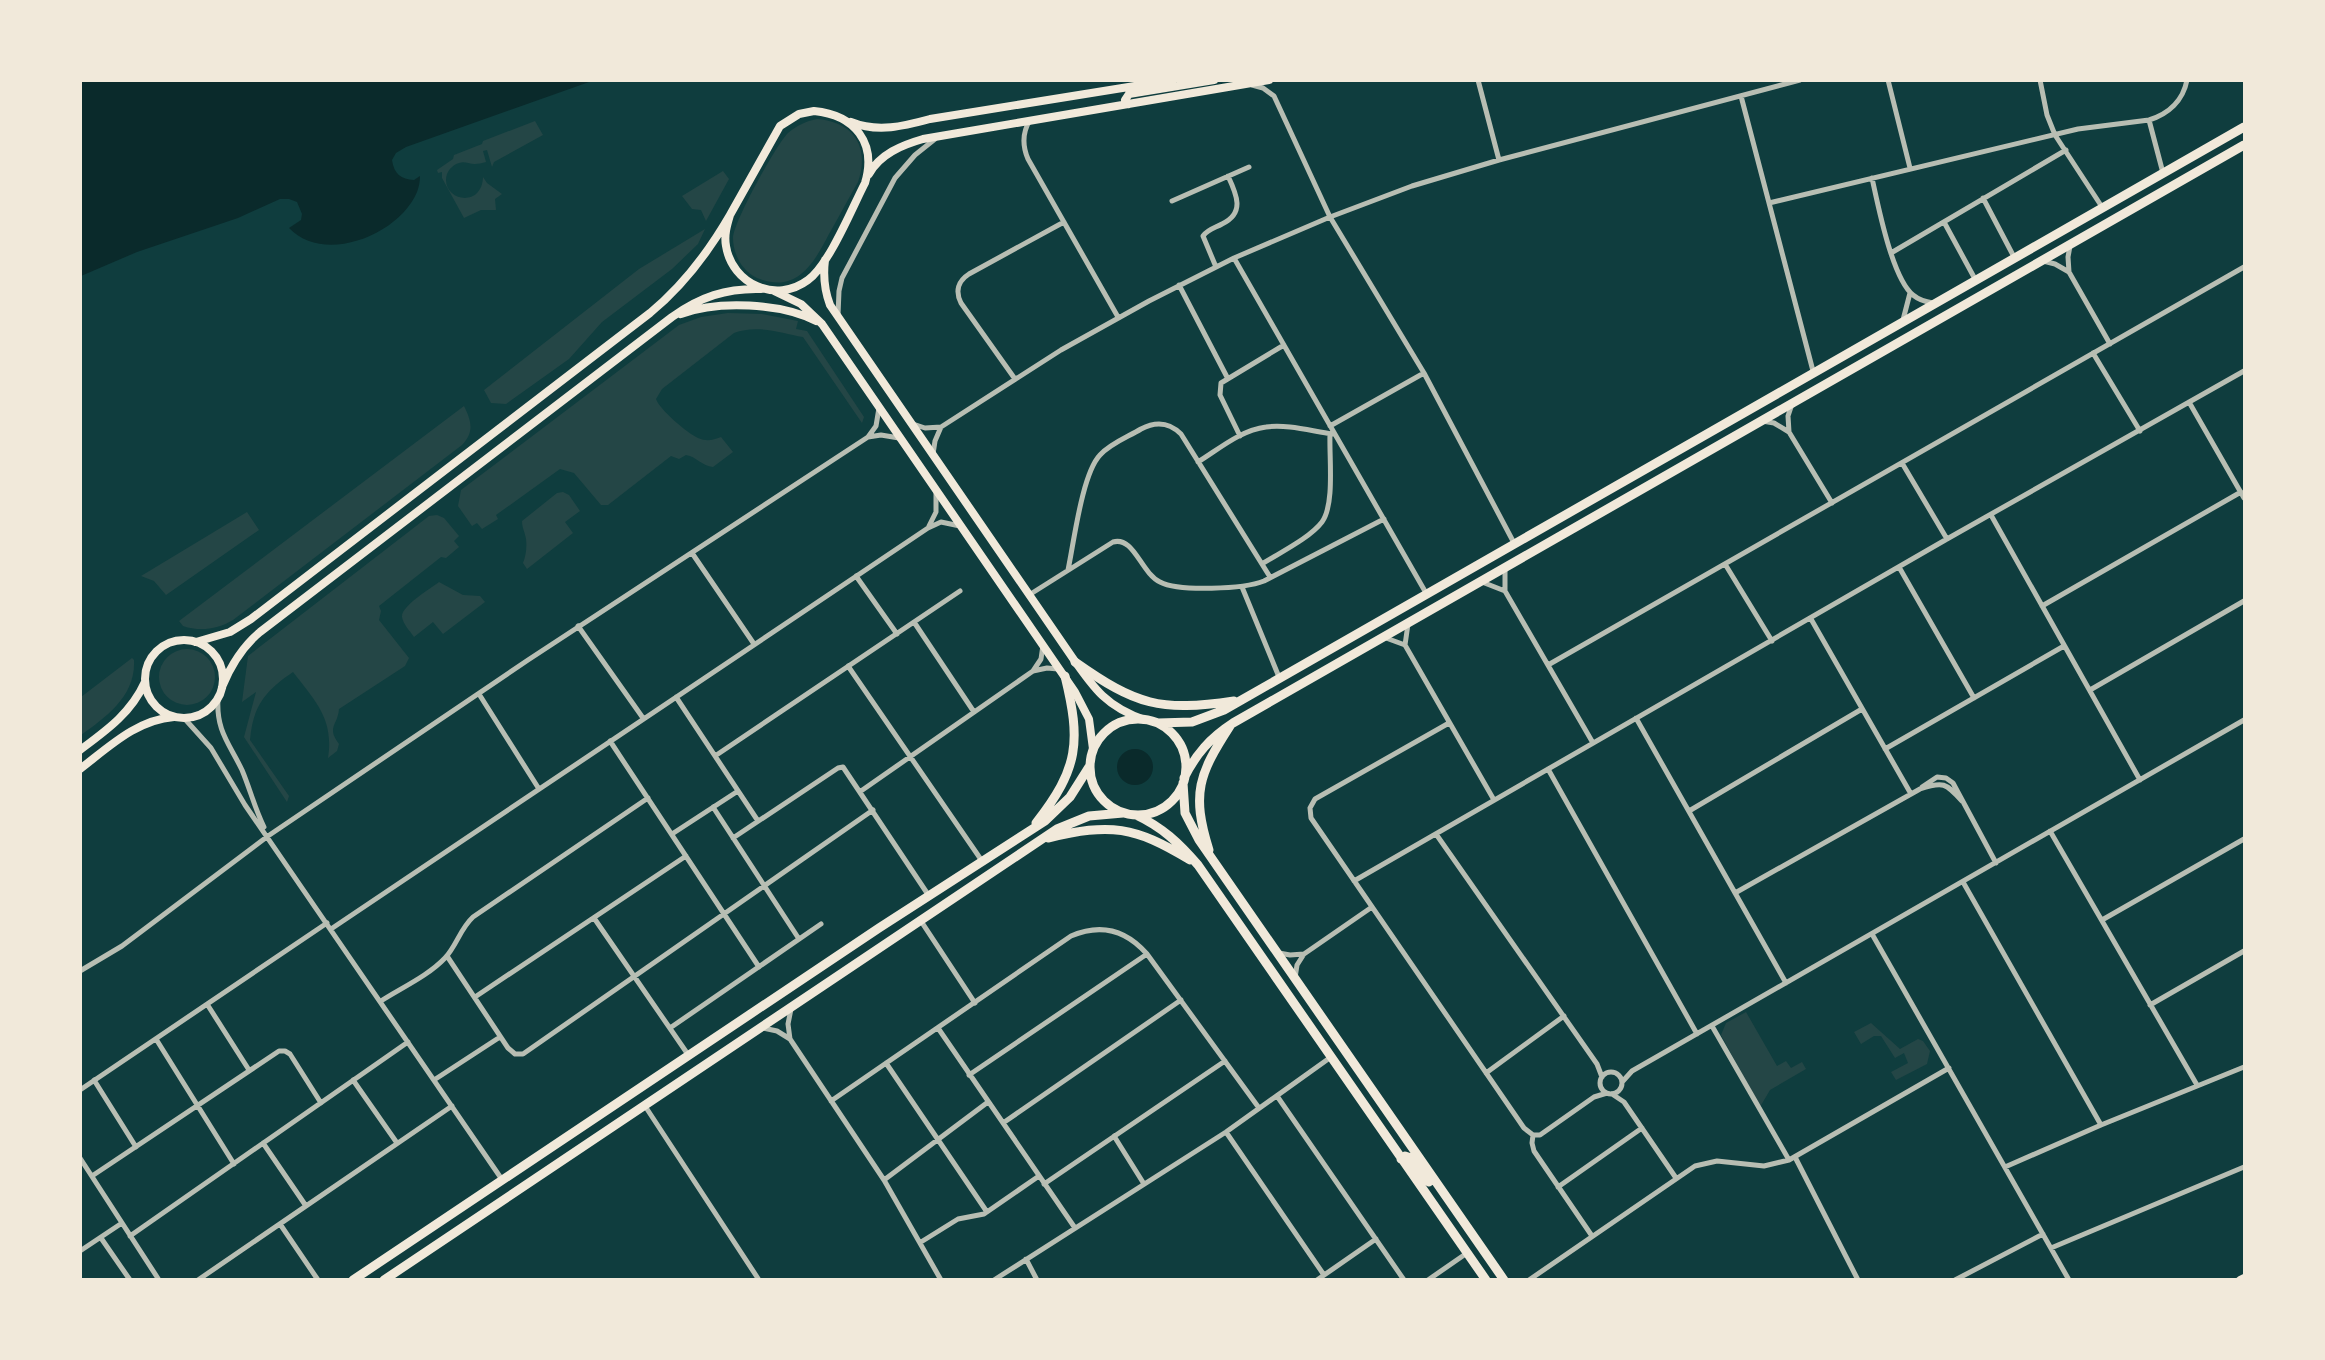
<svg xmlns="http://www.w3.org/2000/svg" width="2325" height="1360" font-family="'Public Sans',sans-serif">
	<style>
		.green { fill: #244646 }
		.water { fill: #0a2a2b }
		.lines { fill: none; stroke-linecap: round; stroke-linejoin: round }
		.minor { stroke: #b8beb3; stroke-width: 5 }
		.secondary { stroke: #f1e9da; stroke-width: 8 }
		.primary { stroke: #f1e9da; stroke-width: 9 }
	</style>
	<rect width="100%" height="100%" fill="#0f3d3e"/>
	<path class="green" d="M817,119C854,122 870,147 858,182C848,199 839,217 829,234C813,265 796,294 757,278C742,271 733,254 733,238C733,223 776,145 788,133C796,126 806,121 817,119Z
		M535,121L543,135L494,162L492,167L487,150L483,151L486,162C482,163 478,164 475,164C468,164 465,161 459,163C453,165 449,169 447,174C439,200 482,210 483,177L487,183L502,194L495,199L496,210H481L464,218L442,178V172L438,173L437,170L453,159L454,155L482,144L483,141Z
		M723,171L729,179L706,221L701,210L692,209L682,196Z
		M705,229L698,244L672,269L602,322L569,359L506,404L491,403L484,390L639,269Z
		M728,313L762,314L798,321L796,329L807,331L864,417L862,423L803,337C781,333 756,324 734,333L662,389L656,399C660,410 687,433 698,438C707,442 713,440 721,437L733,452L713,467C702,466 697,457 686,455L679,459L671,456L608,505H601L574,473L560,469L496,515L498,519L482,529L477,523L472,526L458,506L461,490L679,325L701,317Z
		M464,406C471,420 475,432 462,445L233,620C218,629 200,632 183,626L179,621Z
		M563,492L569,495L580,511L565,522L573,533L527,569L523,563C526,555 527,548 526,539C525,532 522,528 522,521L557,493Z
		M247,512L259,530L166,595L154,581L141,576Z
		M437,515L444,518L459,536L454,541L459,547L446,558L441,557L379,606L381,611L379,620L409,658L405,666L339,709C338,725 326,727 339,744L337,751L328,758C334,719 316,702 293,672C265,691 253,706 250,740L289,796L287,802L244,737L256,692L242,702L248,656L429,516Z
		M439,582L463,595L480,596L485,602L443,634L433,622L414,637C410,631 403,624 402,617C401,606 430,589 439,582Z
		M159 677a28 28 0 1 1 56 0a28 28 0 1 1-56 0Z
		M132,658L134,660C136,696 106,717 81,735V697Z
		M1746,1012L1777,1066L1786,1061L1791,1068L1802,1062L1806,1069L1770,1090L1760,1107L1721,1035L1726,1023Z
		M1871,1023L1900,1049L1918,1039L1923,1041L1930,1051L1927,1064L1896,1080L1891,1072L1908,1063L1904,1053L1895,1058L1881,1036H1874L1861,1044L1854,1032Z"/>
	<path class="water" d="M81,80H592V81L406,147L396,153L392,160C394,174 401,179 414,180L420,176C420,181 419,187 417,192C399,235 324,265 289,228L301,220L302,214L297,202L289,199H280L238,218L137,252L81,276Z
		M1117 767a18 18 0 1 1 36 0a18 18 0 1 1-36 0Z"/>
	<g class="lines">
		<path class="minor" d="M1478,80L1499,160
			M1888,80L1910,168
			M2040,80L2047,115L2055,135L2102,207
			M1252,85L1263,88L1274,96L1330,217L1424,373L1514,543
			M1741,96L1813,371
			M1030,120C1022,133 1022,145 1028,159L1118,317
			M2149,120L2163,173
			M1872,178C1878,205 1892,278 1913,295C1919,300 1926,302 1933,303
			M1983,198L2014,257
			M1172,201L1249,167
			M1769,203L2078,129L2149,120C2168,114 2183,101 2187,80
			M1944,222L1975,279
			M2070,246L2068,257L2069,272L2110,344
			M1891,253L2066,150
			M1234,258L1426,593
			M2043,261L2055,264L2069,272
			M1216,267L1203,236C1208,229 1215,228 1222,224C1245,213 1237,195 1228,176
			M1179,285L1227,377
			M838,315L839,291L842,278L895,178L915,155L935,139
			M1903,320L1910,293
			M2093,353L2140,431
			M1015,379L961,303C955,291 958,281 969,274L1064,222
			M2189,402L2244,498
			M1762,421L1774,423L1789,432L1832,503
			M913,424L925,428L941,427L1061,350L1149,301L1234,258L1330,217L1412,186L1499,160L1800,80
			M1330,426L1424,373
			M1789,432L1788,416L1792,404
			M1240,436L1220,395L1221,383L1284,345
			M868,437L881,435L899,438
			M933,454L935,441L941,427
			M1198,462C1219,449 1241,430 1266,427C1287,424 1311,431 1332,434
			M1902,463L1947,539
			M1991,515L2140,780
			M929,526L936,512V493
			M692,553L754,644
			M1262,564C1279,553 1310,538 1322,522C1335,504 1329,457 1330,434
			M1725,564L1772,641
			M1899,567L1974,698
			M1505,568V591L1593,743
			M1068,570C1074,542 1082,474 1100,455C1111,443 1128,437 1141,429C1156,421 1169,422 1181,434L1270,577
			M856,576L897,634
			M1482,582L1505,591
			M1242,587L1279,677
			M1029,595L1113,542C1134,536 1141,573 1160,582C1179,592 1244,589 1264,581L1384,519
			M2042,606L2241,492
			M1811,619L1911,794
			M914,622L974,712
			M578,626L643,718
			M1386,638L1405,645L1494,800
			M1405,645L1408,624
			M1548,665L2244,267
			M848,666L982,861
			M1033,671L1041,659L1043,645
			M2090,690L2244,601
			M479,694L539,789
			M676,697L758,821
			M218,698C216,731 229,743 242,770C250,789 255,809 264,827
			M184,718L211,748L245,805L503,1181
			M1636,718L1786,983
			M1449,723L1315,799L1310,808L1311,818L1524,1128L1533,1135
			M610,741L759,967
			M1885,749L2064,646
			M715,756L960,591
			M1548,769L1697,1034
			M1922,787L1937,777L1946,778L1953,783L1996,863
			M861,791L1033,671L1047,668L1058,669
			M713,807L799,939
			M1689,811L1862,709
			M2050,831L2197,1085
			M672,834L738,791
			M1436,834L1597,1064L1602,1077
			M733,838L838,768L843,767L929,896
			M1354,881L1947,539L2244,371
			M1963,882L2101,1125
			M1735,893L1920,789C1943,781 1946,783 1962,801
			M594,918L689,1056
			M2102,920L2244,839
			M921,921L975,1003
			M331,929L928,528L941,522L960,526
			M1872,934L2069,1280
			M1279,953L1290,955L1304,954
			M447,956L508,1048L515,1054H523L873,810
			M80,971L122,946L268,836L528,660L868,437L876,426L879,408
			M1295,978L1297,965L1304,954L1372,907
			M475,997L686,856
			M381,1001C401,988 428,976 445,958C457,945 460,929 473,917L648,798
			M207,1004L249,1070
			M2150,1005L2244,951
			M1712,1026L1789,1160
			M670,1028L821,924
			M763,1028L777,1031L790,1039L884,1180L941,1280
			M938,1028L1075,1228
			M156,1039L234,1164
			M790,1039L788,1024L791,1009
			M886,1063L987,1212
			M1600 1083a11 11 0 1 1 22 0a11 11 0 1 1-22 0Z
			M1486,1073L1564,1016
			M969,1075L1147,954
			M94,1080L136,1147
			M353,1080L397,1143
			M434,1080L500,1037
			M1623,1081L1632,1071L2244,720
			M80,1090L327,923
			M1612,1094L1624,1102L1676,1178
			M1277,1096L1404,1280
			M831,1101L1071,936C1101,923 1126,930 1147,954L1259,1108
			M645,1106L759,1280
			M1003,1123L1181,1000
			M1226,1132L1324,1275
			M1533,1135L1532,1143L1534,1151L1592,1236
			M1533,1135H1540L1594,1097L1607,1093
			M1114,1136L1144,1184
			M263,1143L306,1206
			M1795,1157L1858,1280
			M80,1158L159,1280
			M2005,1167L2101,1125L2244,1067
			M92,1176L279,1051H285L290,1054L321,1103
			M884,1180L988,1102
			M1044,1184L1225,1061
			M1558,1187L1642,1128
			M280,1224L318,1280
			M130,1236L408,1042
			M101,1238L130,1280
			M921,1242L958,1219L984,1214L1039,1176
			M2051,1248L2244,1167
			M80,1251L122,1223
			M1026,1259L1037,1280
			M198,1280L452,1106
			M994,1280L1226,1132L1331,1057
			M1317,1280L1376,1239
			M1428,1280L1467,1253
			M1529,1280L1695,1166L1717,1161L1764,1166L1789,1160L1949,1068
			M1955,1280L2043,1234"/>
		<path class="secondary" d="M1129,104L1125,100L1129,94L1214,80
			M814,111C855,115 877,143 865,183C852,208 829,265 808,280C776,304 732,284 726,246C724,235 727,225 730,215L780,126L799,114Z
			M851,122C878,133 904,126 930,119L1172,80
			M869,174C880,154 902,145 923,139L1269,80
			M825,260C823,276 824,289 830,305L1072,657C1094,689 1107,707 1145,720
			M774,291L801,304L822,324L1075,692L1089,719L1093,749
			M681,314C718,300 781,303 816,321
			M145 679a39 39 0 1 1 78 0a39 39 0 1 1-78 0Z
			M196,642L230,632L251,619L650,313C684,285 708,253 730,215
			M222,687C231,665 242,647 260,632L672,317C700,297 726,288 761,289
			M80,750C107,730 131,713 145,682
			M80,769C109,747 136,720 174,717
			M2240,1280L2244,1278"/>
		<path class="primary" d="M1075,662C1136,705 1160,712 1234,701
			M1090 767a48 48 0 1 1 96 0a48 48 0 1 1-96 0Z
			M1158,723L1192,722L1224,710L2244,127
			M1184,778C1196,754 1210,738 1233,723L2244,145
			M1183,783L1185,813L1199,840L1504,1280
			M1136,815C1162,827 1179,843 1198,865L1486,1280
			M1036,823C1079,768 1081,742 1065,676
			M1048,838C1111,823 1134,826 1190,860
			M1209,850C1191,793 1199,774 1230,726
			M1401,1159L1405,1156L1411,1158L1429,1182
			M353,1280L879,928L1045,821L1070,797L1089,767
			M384,1280L1057,829L1089,816L1123,813"/>
	</g>
	<rect width="2325" height="1360" fill="none" stroke="#f1e9da" stroke-width="164"/>
</svg>
